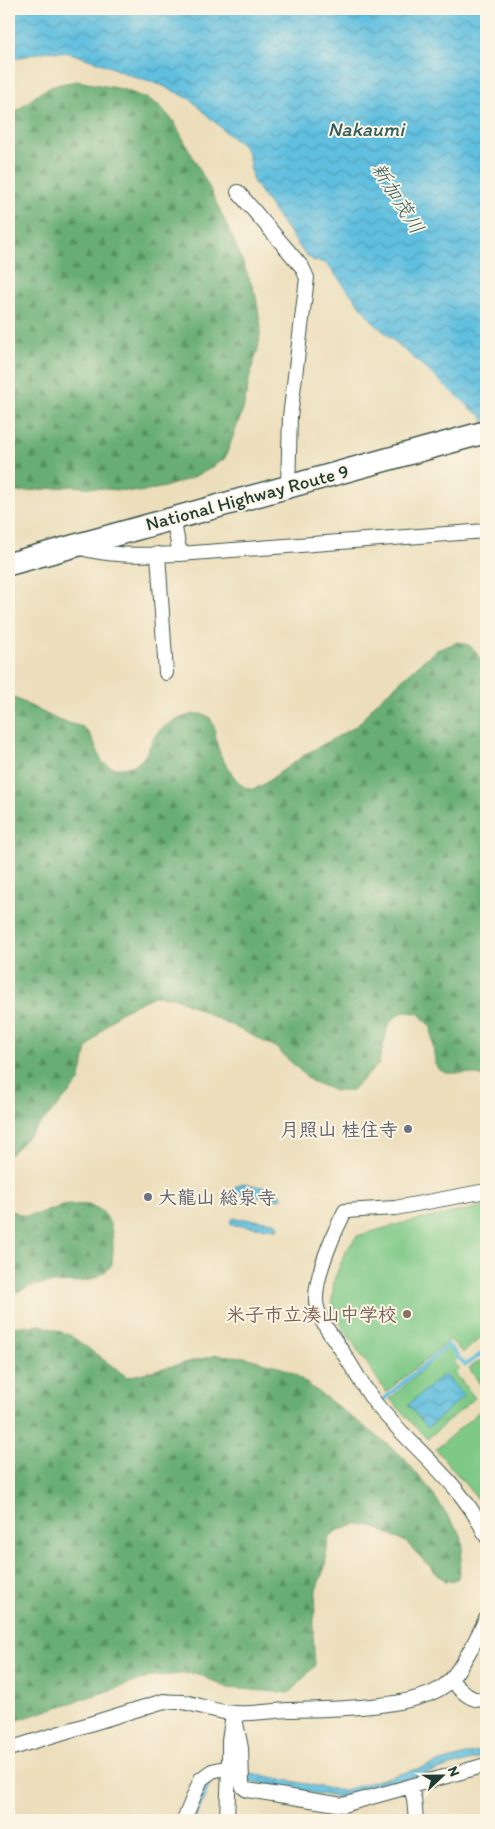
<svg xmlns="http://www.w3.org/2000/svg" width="495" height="1829" font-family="Itim,'Klee One',sans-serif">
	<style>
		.green { fill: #7fc987; stroke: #4f835e }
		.forest { fill: url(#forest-firs); stroke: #437554 }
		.water { fill: url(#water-waves); stroke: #407e8a }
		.pier { fill: #ecdebb }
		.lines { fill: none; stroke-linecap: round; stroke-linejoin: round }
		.stream { stroke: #61bfdf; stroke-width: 4 }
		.minor-casing { stroke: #3e5548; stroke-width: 16 }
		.trunk-casing { stroke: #3e5548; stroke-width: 25 }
		.minor { stroke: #fff; stroke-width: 14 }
		.trunk { stroke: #fff; stroke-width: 22 }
		.worship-dot { fill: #6b7280; stroke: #fcf5e5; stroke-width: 2 }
		.education-dot { fill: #8d6e63; stroke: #fcf5e5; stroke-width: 2 }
		.labels { text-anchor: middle; stroke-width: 4; stroke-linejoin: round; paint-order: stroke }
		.street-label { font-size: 19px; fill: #1f3d34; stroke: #fcf5e5 }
		.worship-label { font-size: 19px; font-weight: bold; fill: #5b616d; stroke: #fcf5e5; text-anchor: end }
		.education-label { font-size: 19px; font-weight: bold; fill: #785e54; stroke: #fcf5e5; text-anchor: end }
		.water-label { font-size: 20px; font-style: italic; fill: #305e5f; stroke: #fcf5e5 }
	</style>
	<defs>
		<pattern id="forest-firs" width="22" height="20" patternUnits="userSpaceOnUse" patternTransform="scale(1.25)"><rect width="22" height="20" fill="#67ad74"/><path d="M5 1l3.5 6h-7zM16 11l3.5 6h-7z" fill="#548e60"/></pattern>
		<pattern id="water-waves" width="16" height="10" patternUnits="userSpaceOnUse" patternTransform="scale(1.25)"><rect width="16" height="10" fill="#61bfdf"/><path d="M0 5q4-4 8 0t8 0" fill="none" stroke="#4f9cb6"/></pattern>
	</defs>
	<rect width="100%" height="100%" fill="#fcf5e5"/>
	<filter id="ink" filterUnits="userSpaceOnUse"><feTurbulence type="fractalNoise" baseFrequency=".02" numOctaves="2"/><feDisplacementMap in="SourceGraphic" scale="10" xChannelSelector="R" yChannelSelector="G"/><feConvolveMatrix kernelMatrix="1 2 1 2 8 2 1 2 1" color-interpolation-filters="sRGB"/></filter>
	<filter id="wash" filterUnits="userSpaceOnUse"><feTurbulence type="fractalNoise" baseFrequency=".0096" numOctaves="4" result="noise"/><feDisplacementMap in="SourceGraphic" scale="20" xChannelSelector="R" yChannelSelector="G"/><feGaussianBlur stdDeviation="1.12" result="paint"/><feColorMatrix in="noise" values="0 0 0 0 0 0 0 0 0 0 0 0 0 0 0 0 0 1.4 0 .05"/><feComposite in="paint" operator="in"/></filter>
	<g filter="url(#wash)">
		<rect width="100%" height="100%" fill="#ecdebb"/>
		<path class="green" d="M486,1206V1333L463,1353L450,1340L386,1392L341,1325L332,1301L334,1280L346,1251L357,1236L399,1224Z
			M447,1347L458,1358L454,1362L459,1368L455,1373L475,1398L427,1439L390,1399Z
			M486,1357V1393L469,1368Z
			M483,1408L486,1412V1512L475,1496L436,1449Z"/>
		<path class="forest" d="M77,81L122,89L148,99L160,106L174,122L209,187L235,243L256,296L261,328L258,349L251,371L243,410L225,458L208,470L189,479L165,487L140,492L73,486L9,493V242L11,221L9,214V117L41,92L55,85Z
			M458,642C474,644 478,655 486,667V1077L466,1073H446L438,1069L435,1064L431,1027L418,1013L404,1012L398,1015L389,1023L378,1065L351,1091H335L311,1081L275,1047L174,997L154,996L120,1012L102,1030L87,1049L79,1082L55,1109L9,1156V695L58,720L83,727L89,733L94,742L102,762C113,768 114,770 127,767C149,763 146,746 158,732C167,723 187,713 200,714C204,714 207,715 210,718C216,726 215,739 218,748C222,760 237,787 250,789C254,790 258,787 261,786L306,754L358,725L375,704L424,660L437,650Z
			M64,1205C72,1205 80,1204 88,1205C116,1210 114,1243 112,1264C95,1288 68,1280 43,1284C31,1285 20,1291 9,1295V1210L25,1216L39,1214Z
			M41,1325L70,1335L127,1377L217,1355L244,1357L277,1366L293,1373L381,1439L402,1456L428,1487L461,1535L463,1546L458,1578L452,1581H444L406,1542L372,1526L358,1524L336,1531L328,1540L325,1567L316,1590L313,1636L315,1666L289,1693L228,1688L196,1673L154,1676L9,1723V1327Z"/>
		<path class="water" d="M16,9H486V431L482,416L468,407L374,323L326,263L314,261L304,253L254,183C247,167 254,147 233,139L190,99L161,85L137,78L100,63L70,53L47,51L9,60V15Z
			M242,1183L273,1189L282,1196V1198L280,1199L237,1194L233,1191L235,1187Z
			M234,1218L274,1222L277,1223L279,1227L278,1229L232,1225L230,1221Z
			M444,1374L464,1396L428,1428L408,1405Z
			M486,1749V1756L341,1798L254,1782L219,1778L211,1782L195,1820H188L203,1783L221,1771L252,1773L337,1790H344Z"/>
		<path class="pier" d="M326,264L374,324L469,407L466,408L372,324L323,265Z"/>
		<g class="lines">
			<path class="stream" d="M384,1399L448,1345L465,1365L486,1351"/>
		</g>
	</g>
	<g filter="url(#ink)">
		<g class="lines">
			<g class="minor-casing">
				<path id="minor" d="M238,192L302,267L307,278L290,417L288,486
					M78,547C111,557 145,555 180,554L173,518
					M158,554L166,673
					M180,554L486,531
					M486,1191L395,1208L345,1211C333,1234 315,1276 316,1301C317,1318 331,1334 340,1348C353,1367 363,1388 377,1405C413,1449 463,1484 486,1536
					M450,1680C462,1690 470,1703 486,1699
					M234,1713L241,1748L242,1783L243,1787L247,1790L343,1805L486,1765
					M9,1749L164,1701C170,1702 177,1702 183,1702C201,1705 217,1713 235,1713C253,1714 270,1711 288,1710C326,1709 414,1709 444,1686C460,1673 477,1638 486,1619
					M411,1788L414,1799L416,1820
					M184,1820L201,1779L212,1771L229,1767
					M227,1820L229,1767V1740L232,1721"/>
			</g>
			<g class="trunk-casing">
				<path id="trunk" d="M9,564L486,432"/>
			</g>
			<use href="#minor" class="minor"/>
			<use href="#trunk" class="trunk"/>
		</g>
	</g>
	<g class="worship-dot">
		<circle cx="408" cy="1129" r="5"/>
		<circle cx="148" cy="1197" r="5"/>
	</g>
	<circle class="education-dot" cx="407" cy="1314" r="5"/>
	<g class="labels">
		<g class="street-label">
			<text transform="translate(247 497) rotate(-15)" y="7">National Highway Route 9</text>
		</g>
		<g class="worship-label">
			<text x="398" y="1136">月照山 桂住寺</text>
			<text x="158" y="1204" text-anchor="start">大龍山 総泉寺</text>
		</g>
		<g class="education-label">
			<text x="397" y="1321">米子市立湊山中学校</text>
		</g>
		<g class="water-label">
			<text x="366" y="136">Nakaumi</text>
			<text transform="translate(398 198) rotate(58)" y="7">新加茂川</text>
		</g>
	</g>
	<rect width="495" height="1829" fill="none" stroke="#fcf5e5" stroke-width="30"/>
	<g transform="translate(442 1776) rotate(68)" stroke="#fcf5e5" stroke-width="4" paint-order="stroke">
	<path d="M0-4L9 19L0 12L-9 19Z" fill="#1f3d34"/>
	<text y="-8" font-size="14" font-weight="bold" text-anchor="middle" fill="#1f3d34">N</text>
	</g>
</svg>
